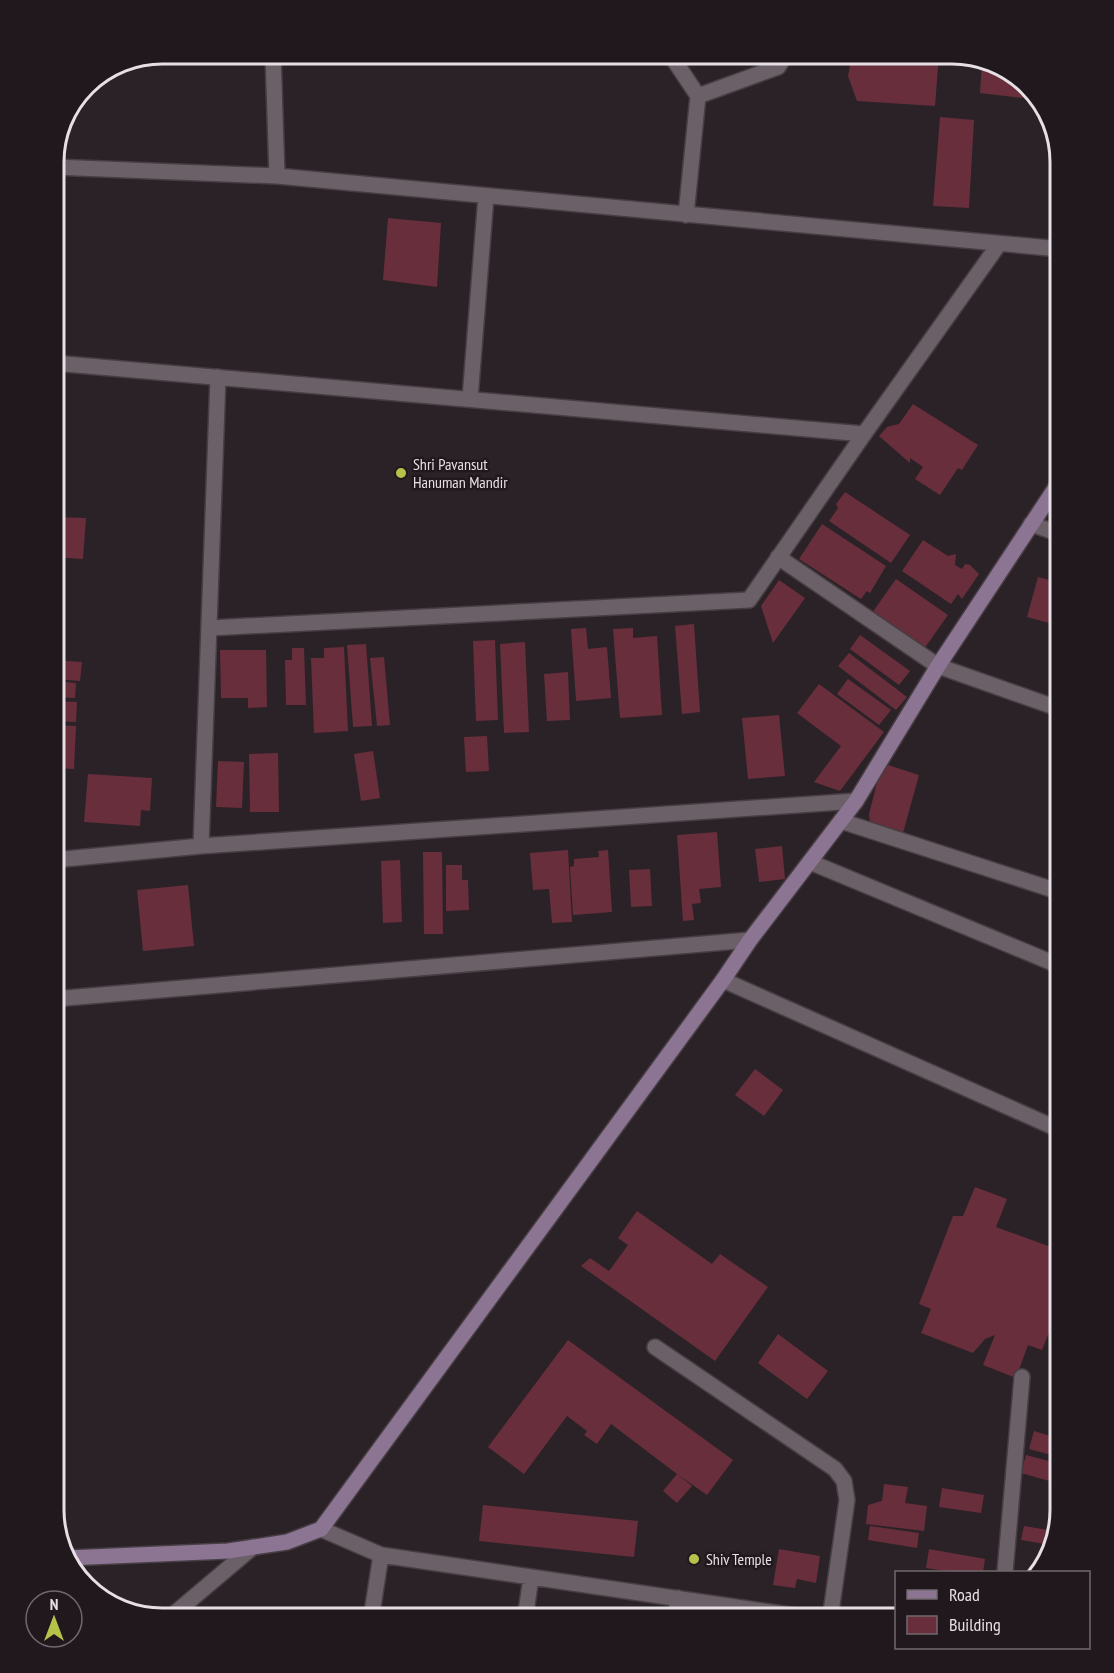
<svg xmlns="http://www.w3.org/2000/svg" width="1114" height="1673" font-family="'PT Sans Narrow',sans-serif">
	<style>
		.building { fill: #682e3c }
		.lines { fill: none; stroke-linecap: round; stroke-linejoin: round }
		.lane-casing { stroke: #463e43; stroke-width: 18 }
		.street-casing { stroke: #463e43; stroke-width: 18 }
		.secondary-casing { stroke: #463e43; stroke-width: 18 }
		.lane { stroke: #6b6067; stroke-width: 15 }
		.street { stroke: #6b6067; stroke-width: 15 }
		.secondary { stroke: #8c7493; stroke-width: 15 }
		.poi-dot { fill: #b5c24a; stroke: #21181e; stroke-width: 2 }
		.labels { text-anchor: middle; stroke-width: 5; stroke-linejoin: round; paint-order: stroke }
		.poi-label { font-size: 16px; fill: #e6e0e4; stroke: #21181e; text-anchor: start }
		.rim { fill: none; stroke: #e6e0e4; stroke-width: 3 }
	</style>
	<rect width="100%" height="100%" fill="#2b2227"/>
	<path class="building" d="M852,54H939L935,106L857,101L848,76Z
		M982,62L1011,72L1024,86L1023,98L980,93Z
		M940,117L974,120L969,208L933,206Z
		M388,218L441,223L437,287L383,280Z
		M913,404L978,445L962,470L958,468L940,495L915,479L923,467L910,458V463L879,436L887,427L899,424Z
		M845,492L910,535L891,563L829,521L838,508L836,504Z
		M54,517L86,518L83,559L54,557Z
		M822,524L886,566L870,593L867,591L861,599L799,559Z
		M923,540L948,556L956,554L955,565L962,569L965,564L970,565L979,574L962,599L958,594L951,604L902,571Z
		M1038,577L1060,583V626L1027,617Z
		M896,579L948,615L924,649L872,613Z
		M779,580L805,598L773,643L761,606Z
		M694,624L700,712L682,714L675,626Z
		M586,628L588,649L607,647L611,698L576,701L571,629Z
		M633,628V638L657,636L662,715L620,718L613,629Z
		M860,635L910,671L899,685L850,649Z
		M495,640L498,720L476,721L473,641Z
		M525,642L529,732L504,733L500,644Z
		M366,644L372,726L353,727L347,645Z
		M344,647L348,731L314,733L311,658H324V648Z
		M292,648H304L306,705H286L285,660H292Z
		M220,650H266L267,707L248,708V698H221Z
		M849,653L907,697L896,710L838,666Z
		M384,657L390,725L377,726L370,658Z
		M54,660L82,662L80,681L54,679Z
		M568,672L570,720L547,721L544,674Z
		M848,679L891,710L879,725L837,694Z
		M54,681L76,683L75,698L54,697Z
		M819,684L884,732L840,791L814,782L841,746L797,713Z
		M54,701L77,702L76,722L54,721Z
		M779,715L785,776L748,779L742,718Z
		M54,725L76,726L74,769L54,768Z
		M487,736L489,771L466,772L464,737Z
		M373,751L380,798L361,801L354,754Z
		M278,753L279,812H250L249,754Z
		M218,761L244,762L242,808L216,807Z
		M882,763L919,775L903,833L870,822L869,814Z
		M1060,764V792L1051,789Z
		M88,774L152,778L150,811L141,810L140,826L84,822Z
		M717,832L721,887L699,889L701,903L692,904L694,920L683,921L677,835Z
		M782,846L785,879L759,882L755,849Z
		M568,850L572,922L552,923L549,889L533,890L530,853Z
		M608,850L612,912L573,915L570,867L574,866V859L599,857L598,851Z
		M423,852H442L443,934H424Z
		M400,860L402,922L383,923L381,861Z
		M446,865H462V880H468L469,910L446,911Z
		M650,869L652,906L631,907L629,870Z
		M188,885L194,946L143,951L137,890Z
		M755,1069L783,1090L764,1116L735,1095Z
		M975,1187L1007,1199L996,1227L1051,1247L1058,1229L1060,1230V1304L1042,1350L1028,1345L1016,1378L983,1365L995,1335L985,1339L973,1353L921,1333L931,1309L919,1304L953,1216H963Z
		M637,1211L712,1264L720,1254L768,1287L715,1361L581,1266L590,1258L609,1271L628,1245L618,1238Z
		M778,1334L828,1371L807,1399L758,1363Z
		M568,1340L733,1460L707,1495L677,1474L692,1486L677,1503L663,1491L677,1474L611,1424L597,1444L584,1435L587,1431L567,1416L524,1474L488,1447Z
		M1034,1431L1060,1439L1055,1456L1029,1449Z
		M1026,1455L1060,1464V1484L1021,1473Z
		M884,1484L908,1487L905,1503L927,1506L924,1531L866,1524L868,1505L882,1501Z
		M942,1488L984,1495L981,1513L939,1507Z
		M483,1505L638,1521L634,1557L479,1541Z
		M870,1526L919,1533L917,1548L868,1540Z
		M1024,1526L1054,1531L1051,1545L1021,1540Z
		M779,1549L820,1556L816,1583L797,1579L795,1588L773,1585Z
		M929,1549L985,1559L983,1572H953L926,1568Z
		M613,1608L660,1614L659,1619H612Z"/>
	<g class="lines">
		<g class="lane-casing">
			<path id="lane" d="M655,1347L835,1469L844,1481L847,1500L830,1619"/>
		</g>
		<g class="street-casing">
			<path id="street" d="M273,54L277,176
				M670,54L698,96L686,215
				M698,96L778,67L786,54
				M54,167L277,176L1060,249
				M54,363L864,434
				M470,399L486,196
				M1031,524L1060,534
				M778,557L938,666L1060,709
				M210,628L749,600L864,434L999,244
				M841,821L1060,892
				M201,846L218,377
				M54,860L201,846L856,801
				M810,862L1060,966
				M723,980L1060,1130
				M54,999L750,940
				M321,1529L381,1555L818,1619
				M1005,1572L1022,1377
				M168,1619L253,1547
				M371,1619L381,1555
				M525,1619L531,1577
				M675,1619L678,1598"/>
		</g>
		<g class="secondary-casing">
			<path id="secondary" d="M67,1558L228,1551L287,1542L321,1529L723,980L750,940L856,801L938,666L1060,481"/>
		</g>
		<use href="#lane" class="lane"/>
		<use href="#street" class="street"/>
		<use href="#secondary" class="secondary"/>
	</g>
	<g class="poi-dot">
		<circle cx="401" cy="473" r="6"/>
		<circle cx="694" cy="1559" r="6"/>
	</g>
	<g class="labels">
		<g class="poi-label">
			<text x="413" y="470">Shri Pavansut<tspan x="413" dy="18">Hanuman Mandir</tspan></text>
			<text x="706" y="1565">Shiv Temple</text>
		</g>
	</g>
	<path d="M0 0H1114V1673H0ZM162 64H952A98 98 0 0 1 1050 162V1510A98 98 0 0 1 952 1608H162A98 98 0 0 1 64 1510V162A98 98 0 0 1 162 64Z" fill="#21181e" fill-rule="evenodd"/>
	<path class="rim" d="M162 64H952A98 98 0 0 1 1050 162V1510A98 98 0 0 1 952 1608H162A98 98 0 0 1 64 1510V162A98 98 0 0 1 162 64Z"/>
	<rect x="895" y="1571" width="195" height="78" fill="#21181e" stroke="#70686d" stroke-width="1.5"/>
	<rect x="907" y="1590" width="30" height="9" fill="#8c7493" stroke="#70686d" stroke-width="1.5"/>
	<text x="949" y="1601" font-size="18" fill="#e6e0e4">Road</text>
	<rect x="907" y="1616" width="30" height="18" fill="#682e3c" stroke="#70686d" stroke-width="1.5"/>
	<text x="949" y="1631" font-size="18" fill="#e6e0e4">Building</text>
	<g transform="translate(54 1619)"><circle r="28" fill="#21181e" stroke="#70686d" stroke-width="1.5"/>
	<path d="M0-4.5L10 22L0 15L-10 22Z" fill="#b5c24a"/>
	<text y="-9" font-size="16" font-weight="bold" text-anchor="middle" fill="#e6e0e4">N</text>
	</g>
</svg>
